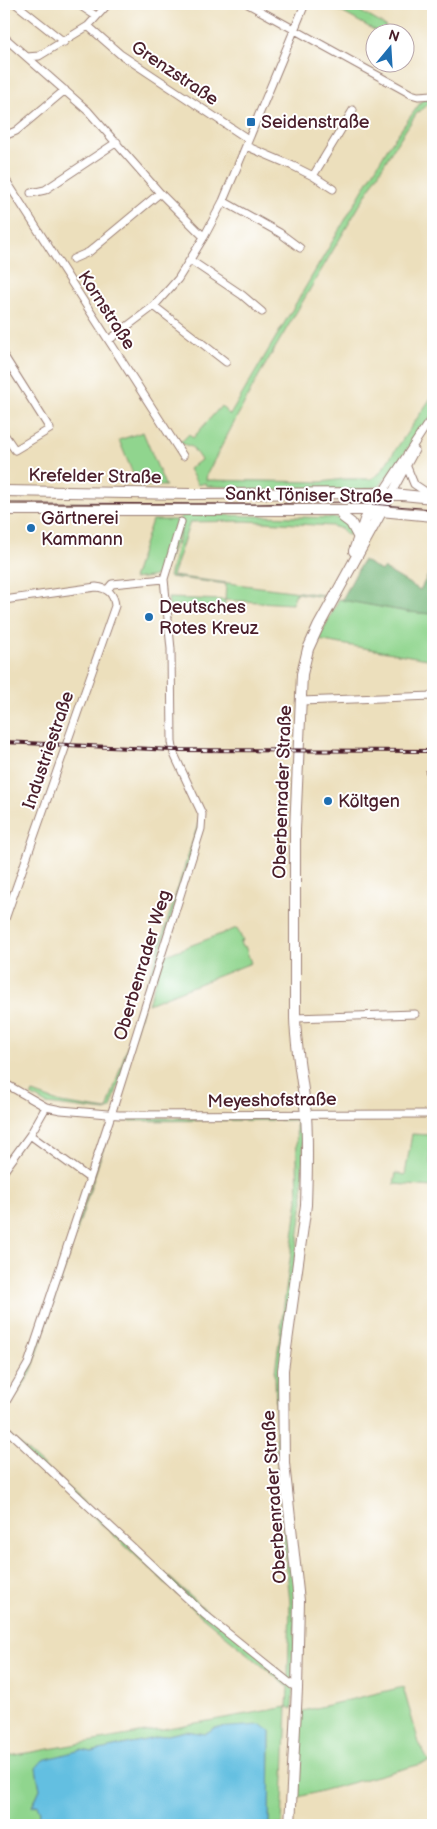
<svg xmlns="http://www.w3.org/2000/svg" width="437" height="1829" font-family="'Balsamiq Sans',sans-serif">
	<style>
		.green { fill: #90d58e; stroke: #6d7a5c }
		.forest { fill: #74b679; stroke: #5f6a52 }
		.water { fill: #63bfe1; stroke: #566f86 }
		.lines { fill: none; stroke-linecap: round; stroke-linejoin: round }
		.street-casing { stroke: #9b7f74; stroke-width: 9 }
		.secondary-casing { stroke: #9b7f74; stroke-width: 12 }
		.street { stroke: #fff; stroke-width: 7 }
		.secondary { stroke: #fff; stroke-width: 10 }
		.tram { stroke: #4a1f2b; stroke-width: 1 }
		.rail-casing { stroke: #4a1f2b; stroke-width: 4 }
		.rail { stroke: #fff; stroke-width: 2; stroke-dasharray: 5.5; stroke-linecap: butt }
		.poi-dot { fill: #1f6fb2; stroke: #fff; stroke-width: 2 }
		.labels { text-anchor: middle; stroke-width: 4; stroke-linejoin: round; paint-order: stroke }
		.street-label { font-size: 18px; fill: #4a1f2b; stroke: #fff }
		.poi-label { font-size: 18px; fill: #4a1f2b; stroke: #fff; text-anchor: start }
	</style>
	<rect width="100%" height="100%" fill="#fff"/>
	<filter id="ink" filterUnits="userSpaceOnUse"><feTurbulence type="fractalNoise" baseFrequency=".02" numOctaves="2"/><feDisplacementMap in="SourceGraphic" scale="10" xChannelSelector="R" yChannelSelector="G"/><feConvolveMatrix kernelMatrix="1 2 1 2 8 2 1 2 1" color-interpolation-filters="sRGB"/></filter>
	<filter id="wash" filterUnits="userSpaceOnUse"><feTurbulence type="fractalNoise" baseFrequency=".0096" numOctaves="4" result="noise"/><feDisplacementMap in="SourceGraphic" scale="20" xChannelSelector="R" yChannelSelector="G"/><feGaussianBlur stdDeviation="1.12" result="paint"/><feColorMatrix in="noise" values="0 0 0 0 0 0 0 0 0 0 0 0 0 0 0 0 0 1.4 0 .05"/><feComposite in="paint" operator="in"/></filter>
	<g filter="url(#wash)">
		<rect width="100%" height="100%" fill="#ecdfbc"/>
		<path class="green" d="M327,4H347L386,26L383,32H378Z
			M433,98V100L417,113L393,149L258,377L207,474L206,480L322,482L343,479H371L379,474L433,395V414L380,486L362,490H246L227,487L207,486L206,483L198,485L189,469L201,460L192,447L180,443L179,441H182L189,434L193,438L221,406L230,415L387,149L423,99Z
			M143,432L165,485L166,486H138L119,440Z
			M182,514L337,518L345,520L353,534L346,535L342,529L332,526L246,521L190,522L172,576L324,595V597L296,593L292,604L225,600L224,614L170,611L168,598L225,600L226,584L169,577L183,522C178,534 168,569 157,575C150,578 140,578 133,579L152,520H180Z
			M339,599L408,612L433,614V660L318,640Z
			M201,815L198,832L111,1108L106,1111L46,1104L31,1095L33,1093L61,1103L107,1110Z
			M237,928L243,941L240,942L242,947L245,946L251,963L148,1004L163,956Z
			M119,1118H296L303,1124V1202L280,1373L282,1461L277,1463L275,1372L298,1200L296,1120L114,1121L111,1125L31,1373L4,1414V1409L28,1371L112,1121Z
			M412,1134L430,1135V1164L433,1165V1187L394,1184L396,1173L405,1175Z
			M4,1430L196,1604L150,1560L208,1612L288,1678L290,1603L277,1466L283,1467L296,1597L292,1709L287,1707L282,1825H269L270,1731L215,1728L204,1734L186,1731L91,1752L81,1750L36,1768L40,1789L32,1806L37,1805L40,1812L38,1825H4V1757L287,1707L288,1687L198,1613L4,1434Z
			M403,1687L419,1743L429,1762L295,1798L299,1712Z"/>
		<path class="forest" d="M363,560L381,571L383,568L420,590L433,566V614L408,612L342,600Z"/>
		<path class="water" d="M262,1725L270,1731L269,1825H38L40,1812L37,1805L32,1807L40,1789L36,1768L43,1760L81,1750L91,1752L186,1731L204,1734L215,1728Z"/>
	</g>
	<g filter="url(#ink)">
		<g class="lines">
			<g class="street-casing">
				<path id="street" d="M16,4L64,42
					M78,4L96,16
					M248,4L411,94L418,96L433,95
					M88,26L120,54L248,139
					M4,37L88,111L160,193L204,237
					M27,57L39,56L88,26L108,4
					M4,136L16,131L65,90
					M246,146L293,166L313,176L353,110
					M313,176L333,189
					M4,181L7,182L183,456
					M31,193L45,190L117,142
					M223,201L280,233L300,248
					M73,259L89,252L160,193
					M190,260L242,295L262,312
					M154,306L226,362
					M109,340L154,306L178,279L204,237L223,201L305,4
					M4,356L50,429L15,450L4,434
					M407,467L414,484L426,492L431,497
					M382,493L426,426L433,417
					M391,494L415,450
					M107,590L112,584L164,579
					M4,600L96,587C108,588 114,594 115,606L4,922
					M301,701L433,696
					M295,1018L415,1014
					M4,1083L46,1107L61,1110L119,1115L433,1114
					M30,1135L89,1178
					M4,1171L30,1135L46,1107
					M4,1405L28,1364L111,1115L201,829L202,814L174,754L172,742L171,649L164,579L181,522
					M4,1427L204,1614L292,1685"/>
			</g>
			<g class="secondary-casing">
				<path id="secondary" d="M4,491L190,494L382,493L433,498
					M4,510H370L433,516
					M340,510L343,517L351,523L359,538
					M354,551L365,520L382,493
					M290,1825L297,1689L299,1601L284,1463L283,1370L306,1205C307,1175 308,1145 306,1115C303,1083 296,1051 295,1018V830L302,674L308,649L318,627L391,494"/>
			</g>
			<use href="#street" class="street"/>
			<use href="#secondary" class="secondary"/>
			<path class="tram" d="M4,503L254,504L345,502L433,509"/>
			<g class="rail-casing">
				<path id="rail" d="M4,742L173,750L433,751
					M427,772H433"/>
			</g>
			<use href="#rail" class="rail"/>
		</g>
	</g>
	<g class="poi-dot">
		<rect x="246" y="117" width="10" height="10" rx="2.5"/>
		<circle cx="31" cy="528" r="5"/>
		<circle cx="149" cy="617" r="5"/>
		<circle cx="328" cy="801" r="5"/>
	</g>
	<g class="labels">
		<g class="street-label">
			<text transform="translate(175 73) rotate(34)" y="6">Grenzstraße</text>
			<text transform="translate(107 310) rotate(57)" y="6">Kornstraße</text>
			<text transform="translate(95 476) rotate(1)" y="6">Krefelder Straße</text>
			<text transform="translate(309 495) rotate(1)" y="6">Sankt Töniser Straße</text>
			<text transform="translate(48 750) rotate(-71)" y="6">Industriestraße</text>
			<text transform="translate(282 792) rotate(-88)" y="6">Oberbenrader Straße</text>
			<text transform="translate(142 965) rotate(-73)" y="6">Oberbenrader Weg</text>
			<text transform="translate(272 1100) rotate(-1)" y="6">Meyeshofstraße</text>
			<text transform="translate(274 1497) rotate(-94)" y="6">Oberbenrader Straße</text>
		</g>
		<g class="poi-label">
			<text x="261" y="128">Seidenstraße</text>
			<text x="41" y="524">Gärtnerei<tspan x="41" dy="21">Kammann</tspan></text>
			<text x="159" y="613">Deutsches<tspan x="159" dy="21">Rotes Kreuz</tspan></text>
			<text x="338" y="807">Költgen</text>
		</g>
	</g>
	<rect width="437" height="1829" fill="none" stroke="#fff" stroke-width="20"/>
	<g transform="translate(390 48) rotate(18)"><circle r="24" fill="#ffffff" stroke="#b7a5aa"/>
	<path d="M0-4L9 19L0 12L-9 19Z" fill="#1f6fb2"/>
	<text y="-8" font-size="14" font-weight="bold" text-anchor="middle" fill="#4a1f2b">N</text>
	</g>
</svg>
